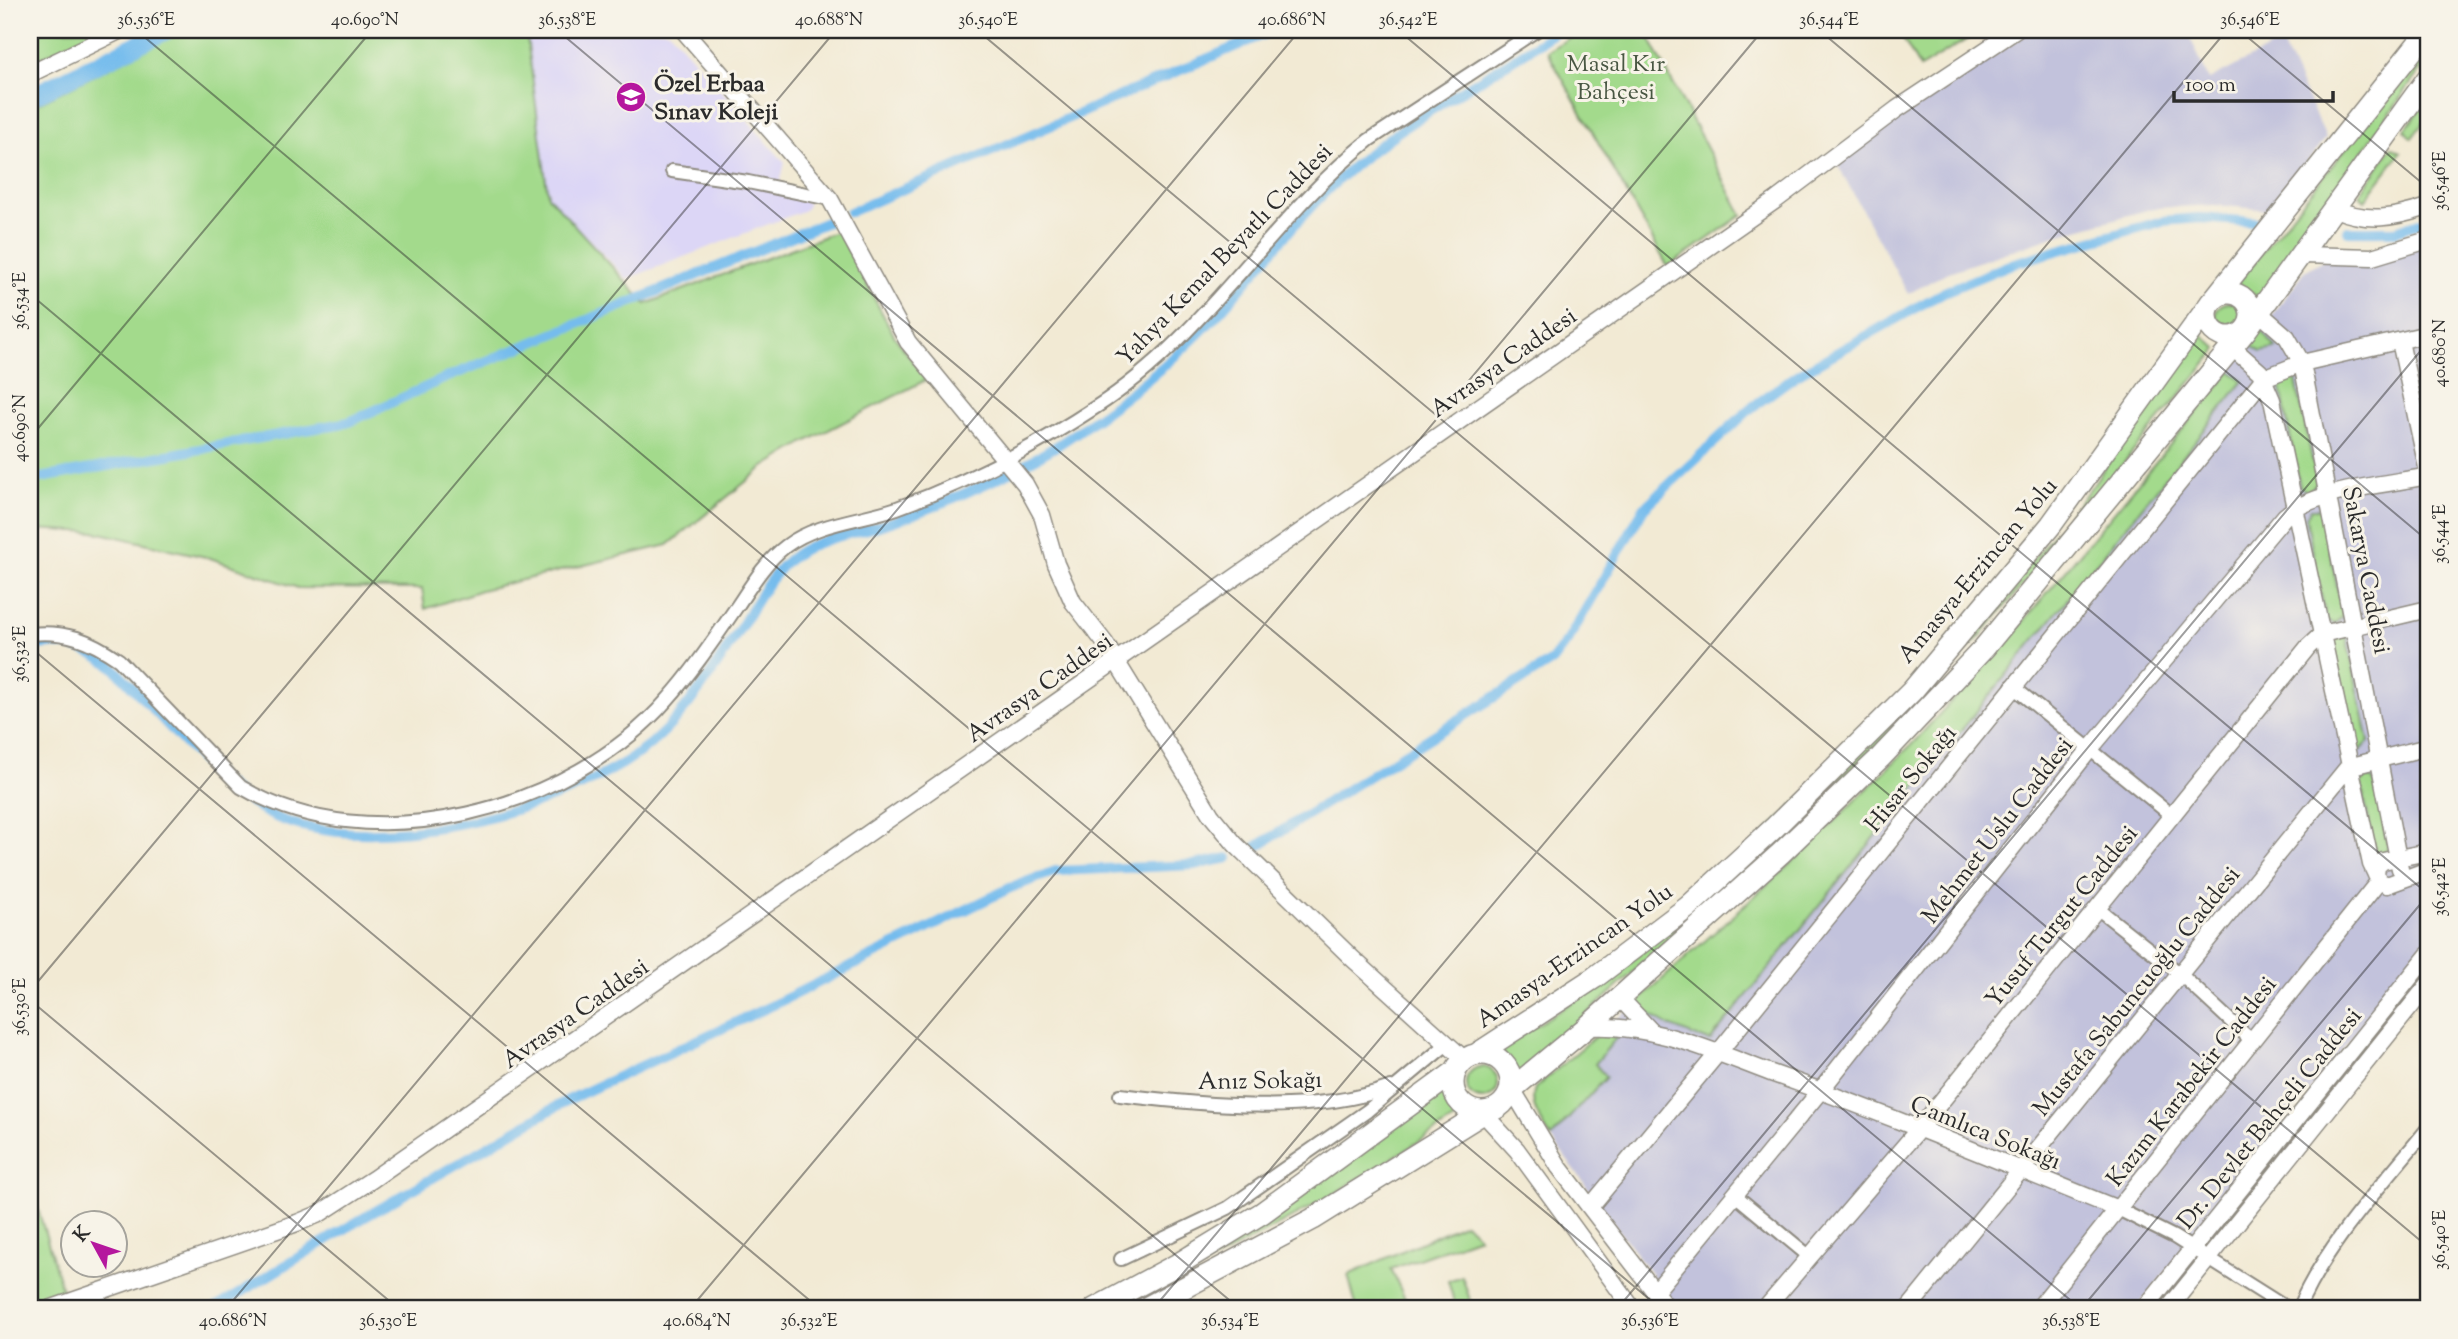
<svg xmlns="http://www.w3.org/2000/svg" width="2458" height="1339" font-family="'Sorts Mill Goudy',serif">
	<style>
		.built { fill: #dcd6f6 }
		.industrial { fill: #c2c2dc }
		.green { fill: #a3da8c; stroke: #67825c; stroke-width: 2 }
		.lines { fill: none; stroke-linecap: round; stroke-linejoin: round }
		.canal { stroke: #75bced; stroke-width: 10 }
		.river { stroke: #75bced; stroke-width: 19 }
		.street-casing { stroke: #8e8a80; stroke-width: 16 }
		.secondary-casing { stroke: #8e8a80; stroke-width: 19 }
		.highway-casing { stroke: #8e8a80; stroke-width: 24 }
		.street { stroke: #fff; stroke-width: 12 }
		.secondary { stroke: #fff; stroke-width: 16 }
		.highway { stroke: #fff; stroke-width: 21 }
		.ticks { fill: none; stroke: #2b2b2b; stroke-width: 2; stroke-opacity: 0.45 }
		.labels { text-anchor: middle; stroke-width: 6; stroke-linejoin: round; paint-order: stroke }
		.park-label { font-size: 24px; fill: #495743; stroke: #f7f3e8 }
		.poi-label { font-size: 24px; font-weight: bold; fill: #2b2b2b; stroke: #f7f3e8; text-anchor: start }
		.street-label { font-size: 24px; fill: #2b2b2b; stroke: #f7f3e8 }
		.neatline { fill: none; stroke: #2b2b2b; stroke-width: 2.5 }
		.ticks-label { font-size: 18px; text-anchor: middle; fill: #2b2b2b }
	</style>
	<rect width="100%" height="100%" fill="#f7f3e8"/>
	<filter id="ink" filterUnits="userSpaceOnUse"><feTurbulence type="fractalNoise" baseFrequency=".0143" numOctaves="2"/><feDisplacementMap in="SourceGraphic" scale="14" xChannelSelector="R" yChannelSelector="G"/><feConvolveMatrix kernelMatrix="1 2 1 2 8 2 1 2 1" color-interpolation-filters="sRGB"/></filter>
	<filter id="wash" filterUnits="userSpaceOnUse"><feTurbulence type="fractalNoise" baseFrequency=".00686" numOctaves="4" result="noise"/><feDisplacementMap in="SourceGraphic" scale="28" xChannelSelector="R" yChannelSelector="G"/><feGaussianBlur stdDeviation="1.57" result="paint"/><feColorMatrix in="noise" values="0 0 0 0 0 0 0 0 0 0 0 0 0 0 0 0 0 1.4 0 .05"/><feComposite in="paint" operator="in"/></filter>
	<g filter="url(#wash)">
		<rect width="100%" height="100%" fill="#f2ead4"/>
		<path class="built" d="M526,30H668L785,163L777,192L809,203L805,210L627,279L548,196Z"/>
		<path class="industrial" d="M2032,30H2187L2209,80L2281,42L2326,138L2270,210L2215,205L2154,208L2053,236L1946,273L1908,294L1836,162Z
			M2428,239V942L2136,1309H1677L1551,1138L1534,1107L1532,1096L1535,1088L1637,1002L1653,1017L1666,1024L1710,1041L2243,382L2231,371L2305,271L2338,251L2357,253Z"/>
		<path class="green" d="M30,30H100L30,63Z
			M185,30H526L548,196L646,304L838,231L895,337L926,380L805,442L764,467L668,545L481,590L425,609L422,589L298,588L210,558L96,532L30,529V107Z
			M1583,30H1645L1742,215L1668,267L1547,51Z
			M1898,30H1982L1920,68Z
			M2428,47V59L2259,298L2237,283Z
			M2428,98V116L2412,138L2405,130Z
			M2392,147L2401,152L2365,200L2359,195Z
			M2216 316a14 14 0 1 1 28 0a14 14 0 1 1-28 0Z
			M2260,329L2276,348L2274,349L2261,352L2249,344Z
			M2200,332L2218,349L1983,633L1905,717L1805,818L1519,1075L1499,1050L1624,968L1979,627L2089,490Z
			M2231,371L2244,381L1710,1041C1683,1032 1656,1024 1637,1002L1809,847L1912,744L2013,634Z
			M2285,377H2294L2296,381L2317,483L2308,492L2300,487L2280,384Z
			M2311,509H2320L2322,513L2343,616L2335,624L2326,619L2306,517Z
			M2346,635L2369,742L2360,750L2352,745L2332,643L2334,638Z
			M2369,777L2375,782L2388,849L2380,857L2376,855L2361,782Z
			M1598,1034L1617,1037L1595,1064L1606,1077L1551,1138C1542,1122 1528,1106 1535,1088Z
			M1466 1083a16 16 0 1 1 32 0a16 16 0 1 1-32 0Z
			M1442,1089L1462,1115L1324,1200L1124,1309H1108Z
			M30,1182L63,1293L30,1304Z
			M1465,1223L1479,1237L1391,1269L1405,1299L1385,1309H1357L1348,1275Z
			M1462,1276L1470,1300L1468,1309H1456L1448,1281Z"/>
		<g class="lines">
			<path class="canal" d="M850,212L1274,30
				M2348,231H2396L2428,220
				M30,480L349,422L448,377L832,220
				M30,646C61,640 85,647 111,665C154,708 210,778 260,809C355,867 573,811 653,742C689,710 716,667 741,627C756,603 771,572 795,555C817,538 861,532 888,523C948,503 1025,469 1076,433C1124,399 1173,362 1214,318C1257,272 1295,219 1341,177C1405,118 1487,80 1558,30
				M1256,847L1552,661L1568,640L1644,508L1751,408L1795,376L1944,292L2014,263L2163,221L2199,218L2256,222
				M214,1309L353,1224L568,1100L773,1005L1010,888L1056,871L1194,865L1228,858"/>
			<path class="river" d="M30,97L167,30"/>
		</g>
	</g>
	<g filter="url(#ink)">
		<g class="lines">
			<g class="street-casing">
				<path id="street" d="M672,171L748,182L830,199
					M30,634C65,630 90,640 119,660L241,787C371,864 571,810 667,700C693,671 715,638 738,605C752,584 765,562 786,546C816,523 862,520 897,508C966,483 1035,447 1096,407C1205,337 1270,220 1369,140L1537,30
					M2012,686L2171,815
					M2097,908L2179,973L2251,1040
					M1120,1095C1202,1105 1312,1116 1391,1087
					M1735,1195L1810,1257
					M2118,1209L2174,1237L2288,1309
					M1121,1259L1228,1208L1367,1111L1447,1044
					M2298,1309C2327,1242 2382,1185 2428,1128"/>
			</g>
			<g class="secondary-casing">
				<path id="secondary" d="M683,30L830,199L908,342L1025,484L1042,515L1056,564L1073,602L1105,643L1211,815L1235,844L1353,959L1465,1060
					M30,74L121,30
					M2335,209C2369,223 2394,218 2428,207
					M2302,255L2372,257L2428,240
					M2247,302L2287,337L2302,363L2400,869
					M2218,335L2260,372L2272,400L2371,864L2379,881L2387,885L2428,870
					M2400,341L2428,472
					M2376,875L2377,866L2383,861L2428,852
					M1620,998L1651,1031
					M1587,1027C1652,1023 1712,1051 1771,1073C1888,1114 2003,1163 2118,1209
					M1512,1089L1559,1167L1668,1309
					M1483,1113L1517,1150L1633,1309
					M1590,1207L1718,1053L2264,378L2302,363L2428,334
					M1655,1292L1821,1090L2090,749L2285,516C2314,490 2389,484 2428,476
					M49,1309L297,1223L319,1214L373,1179L1776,200L1897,109L2016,30
					M1765,1309L1919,1129L2308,647L2322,634L2428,609
					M1908,1309L2348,767L2428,747
					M2038,1309L2379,881
					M2144,1309L2428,955
					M2168,1309L2428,985"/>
			</g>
			<g class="highway-casing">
				<path id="highway" d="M2207 315a22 22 0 1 1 44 0a22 22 0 1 1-44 0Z
					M1453 1083a29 29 0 1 1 58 0a29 29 0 1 1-58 0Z
					M1477,1054L1594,978L1688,907L1775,827L1912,691L2051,525L2210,304L2428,31
					M1512,1089L1587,1027L1781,853L1880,758L1984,648L2246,330L2428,78
					M1094,1309L1180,1263L1262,1213L1456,1071
					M1144,1309L1313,1219L1483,1113"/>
			</g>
			<use href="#street" class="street"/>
			<use href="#secondary" class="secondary"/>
			<use href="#highway" class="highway"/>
		</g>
	</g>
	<path class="ticks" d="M136,30L1661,1309M557,30L2081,1309M977,30L2428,1247M1398,30L2428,894M1819,30L2428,541M2239,30L2428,188M30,294L1240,1309M30,438L372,30M30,647L820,1309M30,991L836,30M30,1000L399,1309M226,1309L1300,30M690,1309L1763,30M1153,1309L2227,30M1617,1309L2428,342M2081,1309L2428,895"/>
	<defs>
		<g id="school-disc" transform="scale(1.575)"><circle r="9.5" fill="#b5179e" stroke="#f7f3e8"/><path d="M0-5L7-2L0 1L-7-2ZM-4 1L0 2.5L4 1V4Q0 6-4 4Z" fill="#fff"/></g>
	</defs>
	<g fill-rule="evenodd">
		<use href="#school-disc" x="631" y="97"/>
	</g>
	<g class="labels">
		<g class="park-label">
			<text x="1616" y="71">Masal Kır<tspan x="1616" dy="28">Bahçesi</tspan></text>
		</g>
		<g class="poi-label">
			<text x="654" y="91">Özel Erbaa<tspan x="654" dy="28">Sınav Koleji</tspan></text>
		</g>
		<g class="street-label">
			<text transform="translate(1224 254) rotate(-46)" y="8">Yahya Kemal Beyatlı Caddesi</text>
			<text transform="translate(1503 362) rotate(-35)" y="8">Avrasya Caddesi</text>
			<text transform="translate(1977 570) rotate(-50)" y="8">Amasya-Erzincan Yolu</text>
			<text transform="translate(2367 570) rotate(79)" y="8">Sakarya Caddesi</text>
			<text transform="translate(1039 687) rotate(-35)" y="8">Avrasya Caddesi</text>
			<text transform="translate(1910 778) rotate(-51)" y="8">Hisar Sokağı</text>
			<text transform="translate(1997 830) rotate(-52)" y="8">Mehmet Uslu Caddesi</text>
			<text transform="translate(2061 916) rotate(-51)" y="8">Yusuf Turgut Caddesi</text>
			<text transform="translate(1574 955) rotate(-35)" y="8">Amasya-Erzincan Yolu</text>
			<text transform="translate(2136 991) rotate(-51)" y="8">Mustafa Sabuncuoğlu Caddesi</text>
			<text transform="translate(575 1013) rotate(-35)" y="8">Avrasya Caddesi</text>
			<text transform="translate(1260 1080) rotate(-1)" y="8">Anız Sokağı</text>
			<text transform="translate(2191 1081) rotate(-52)" y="8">Kazım Karabekir Caddesi</text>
			<text transform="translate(2269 1118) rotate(-51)" y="8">Dr. Devlet Bahçeli Caddesi</text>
			<text transform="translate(1986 1132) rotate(22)" y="8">Çamlıca Sokağı</text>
		</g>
	</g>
	<rect width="2458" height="1339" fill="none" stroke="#f7f3e8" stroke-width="77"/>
	<g transform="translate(94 1244) rotate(310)"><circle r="33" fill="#f7f3e8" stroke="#a5a39c" stroke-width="2"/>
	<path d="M0-5L12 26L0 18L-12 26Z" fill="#b5179e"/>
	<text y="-10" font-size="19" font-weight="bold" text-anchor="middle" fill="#2b2b2b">K</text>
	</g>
	<path d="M2174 91v10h159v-10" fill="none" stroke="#2b2b2b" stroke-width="3.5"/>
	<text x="2185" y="91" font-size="21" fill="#2b2b2b" stroke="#f7f3e8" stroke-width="5" paint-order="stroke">100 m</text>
	<rect x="38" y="38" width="2382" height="1262" class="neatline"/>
	<g class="ticks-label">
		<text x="146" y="25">36.536°E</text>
		<text x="365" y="25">40.690°N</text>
		<text x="567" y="25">36.538°E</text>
		<text x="829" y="25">40.688°N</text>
		<text x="988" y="25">36.540°E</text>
		<text x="1292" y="25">40.686°N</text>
		<text x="1408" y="25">36.542°E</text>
		<text x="1829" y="25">36.544°E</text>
		<text x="2250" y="25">36.546°E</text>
		<text transform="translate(2439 181) rotate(-90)" y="6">36.546°E</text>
		<text transform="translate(19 301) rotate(-90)" y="6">36.534°E</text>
		<text transform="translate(2439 353) rotate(-90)" y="6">40.680°N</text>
		<text transform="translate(19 428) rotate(-90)" y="6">40.690°N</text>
		<text transform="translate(2439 534) rotate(-90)" y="6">36.544°E</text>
		<text transform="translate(19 654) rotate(-90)" y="6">36.532°E</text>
		<text transform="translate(2439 887) rotate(-90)" y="6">36.542°E</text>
		<text transform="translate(19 1007) rotate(-90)" y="6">36.530°E</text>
		<text transform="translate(2439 1240) rotate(-90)" y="6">36.540°E</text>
		<text x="233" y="1326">40.686°N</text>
		<text x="388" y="1326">36.530°E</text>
		<text x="697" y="1326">40.684°N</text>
		<text x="809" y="1326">36.532°E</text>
		<text x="1230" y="1326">36.534°E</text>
		<text x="1650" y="1326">36.536°E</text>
		<text x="2071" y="1326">36.538°E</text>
	</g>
</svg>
